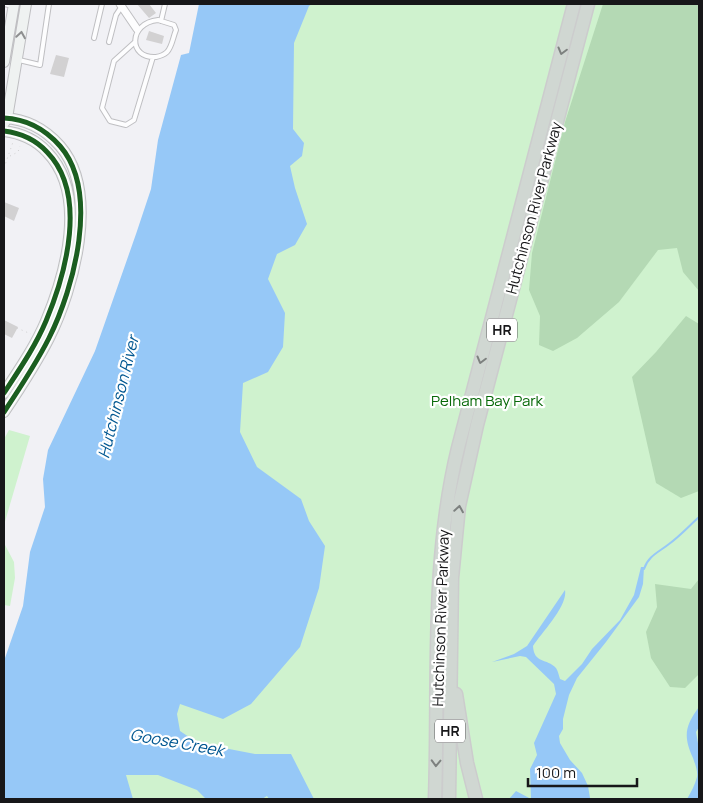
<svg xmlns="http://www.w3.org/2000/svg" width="703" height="803" font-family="Manrope,sans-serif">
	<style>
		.green { fill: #cff2ce }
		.forest { fill: #b4d9b4 }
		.water { fill: #96c8f7 }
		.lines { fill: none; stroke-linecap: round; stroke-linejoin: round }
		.stream { stroke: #96c8f7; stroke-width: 2 }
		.building { fill: #d2d1d2 }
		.lane-casing { stroke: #bfbfc2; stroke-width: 6 }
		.street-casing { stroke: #bfbfc2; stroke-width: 9 }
		.secondary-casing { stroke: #bfbfc2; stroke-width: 12 }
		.highway-casing { stroke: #cccccd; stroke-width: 15 }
		.path { stroke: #d0d0d1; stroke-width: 1; stroke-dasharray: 1 4; stroke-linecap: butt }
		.lane { stroke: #fdfdfe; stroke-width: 4 }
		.street { stroke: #fdfdfe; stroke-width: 7 }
		.secondary { stroke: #eff2f1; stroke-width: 10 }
		.highway { stroke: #d0d7d2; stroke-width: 12 }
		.cycleway-casing { stroke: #fff; stroke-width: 8 }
		.cycleway { stroke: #1b5e20; stroke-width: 5 }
		.oneway { stroke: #8e8f90 }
		.oneway2 { stroke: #7d817f }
		.labels { text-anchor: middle; stroke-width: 4.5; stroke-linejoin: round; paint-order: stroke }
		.shield { fill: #fff; stroke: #5d5d5e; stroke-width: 1 }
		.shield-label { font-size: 14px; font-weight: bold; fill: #171719 }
		.street-label { font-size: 15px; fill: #171719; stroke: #fff }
		.park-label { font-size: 15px; fill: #076908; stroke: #fff }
		.water-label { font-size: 16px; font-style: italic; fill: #005791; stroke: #fff }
	</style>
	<rect width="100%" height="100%" fill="#f1f1f5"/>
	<path class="green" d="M290,4H699V799H298L170,751Z
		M9,430L30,436L4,525V439Z
		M4,543L14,562L15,578L10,606L4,605Z
		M112,753L288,799H92Z"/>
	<path class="forest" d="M603,4H699V291L683,272L677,248L658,250L619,302L577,338L553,351L539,345L540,316L529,290L532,253L565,122Z
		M686,316L699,324V491L681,498L656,483L632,377L656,352Z
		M699,579V674L685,688L670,687L651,658L646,632L657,607L655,584L691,589Z"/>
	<path class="water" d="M199,4H312L309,6L294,43L293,129L304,143L302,156L290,166L295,188L307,224L295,245L277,254L268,279L285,313L283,347L268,372L243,383L240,432L257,467L301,499L309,521L325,546L319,588L300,647L251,704L223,719L180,704L177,714L180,731L198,743L255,754H291L314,799H269L267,796L262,799H206L197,790L158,775H126L133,799H4V661L23,606L30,552L45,507L43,479L48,450L95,351L136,234L151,189L158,140L181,55L189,53Z
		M641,567H644L643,584L639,597L606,642L577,678L569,695L563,719V729L559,736L560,743L570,760L582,773L588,786L590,798L509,799L516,791L531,799L530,769L537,755L534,743L556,694L554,684L526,657L520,656L492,662L514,654L527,646L565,590C568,606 542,632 533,646C534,664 547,658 556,668C558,671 559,676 560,679L565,681L582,664L592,649L620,620L634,595Z
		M699,707V727L696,732L699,749V799H687C691,792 695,785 697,777C698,771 695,764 693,758C683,736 685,726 699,707Z"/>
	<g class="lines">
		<path class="stream" d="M644,569C648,556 659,552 669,544C680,536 689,526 699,517"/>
	</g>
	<path class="building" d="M137,4H149L156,13L149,18Z
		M149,31L164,36L162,44L146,40Z
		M56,55L69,58L64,77L50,74Z
		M4,202L19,208L14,221L4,216Z
		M4,320L18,327L12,338L4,334Z"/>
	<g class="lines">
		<g class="lane-casing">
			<path id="lane" d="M4,4L14,6
				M158,20L174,25L176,30C173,37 172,47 167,52C164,55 161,56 156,57C128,59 128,23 158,20Z
				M161,21L165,4
				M94,38L102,4
				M109,42L116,15L122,6
				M135,42L114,61L102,108L110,121L126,125L134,120L153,57
				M19,60L40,65L49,4"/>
		</g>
		<g class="street-casing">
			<path id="street" d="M120,4L137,29"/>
		</g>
		<g class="secondary-casing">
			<path id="secondary" d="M4,62L14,4
				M4,118C26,119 45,129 60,146C100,192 74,288 49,338C36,364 20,388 4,412
				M4,123L7,118L26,4
				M4,131C20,133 36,140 47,152C88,194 66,273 46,321C35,347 19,370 4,393"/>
		</g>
		<g class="highway-casing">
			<path id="highway" d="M456,694L467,763L476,799
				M435,799C439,682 430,563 458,448L574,4
				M449,799L452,578L459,506L477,425L588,4"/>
		</g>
		<path class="path" d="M10,156L18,152L20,146
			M4,168L13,142
			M17,328L31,334"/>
		<use href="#lane" class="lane"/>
		<use href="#street" class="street"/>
		<use href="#secondary" class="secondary"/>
		<use href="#highway" class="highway"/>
		<g class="cycleway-casing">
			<path id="cycleway" d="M4,118C26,119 45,129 60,146C100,192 74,288 49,338C36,364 20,388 4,412
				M4,131C20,133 36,140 47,152C88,194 66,273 46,321C35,347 19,370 4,393"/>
		</g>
		<use href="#cycleway" class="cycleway"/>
	</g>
	<defs><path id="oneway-chevron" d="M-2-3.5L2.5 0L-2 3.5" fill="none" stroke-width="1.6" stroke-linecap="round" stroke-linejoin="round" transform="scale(1.25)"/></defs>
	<use class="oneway" href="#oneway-chevron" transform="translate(21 35) rotate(-81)"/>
	<g class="oneway2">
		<use href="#oneway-chevron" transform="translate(562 51) rotate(105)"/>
		<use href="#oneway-chevron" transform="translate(481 360) rotate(105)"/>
		<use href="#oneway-chevron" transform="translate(459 509) rotate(-81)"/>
		<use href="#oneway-chevron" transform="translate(436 763) rotate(92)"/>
	</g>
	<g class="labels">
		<g class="shield">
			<rect x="487" y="318.5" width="30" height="23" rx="4"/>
			<rect x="435" y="719.5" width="30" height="23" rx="4"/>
		</g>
		<g class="shield-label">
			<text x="502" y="335">HR</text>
			<text x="450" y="736">HR</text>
		</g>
		<g class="street-label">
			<text transform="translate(534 208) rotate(-75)" y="5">Hutchinson River Parkway</text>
			<text transform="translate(441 618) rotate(-88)" y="5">Hutchinson River Parkway</text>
		</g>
		<g class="park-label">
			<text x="487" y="406">Pelham Bay Park</text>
		</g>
		<g class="water-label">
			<text transform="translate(118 397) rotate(-76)" y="6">Hutchinson River</text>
			<text transform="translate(177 742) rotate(10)" y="6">Goose Creek</text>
		</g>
	</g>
	<rect width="703" height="803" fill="none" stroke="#171719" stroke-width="10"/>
	<path d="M528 778v8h109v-8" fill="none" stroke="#171719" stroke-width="2.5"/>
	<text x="536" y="778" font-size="15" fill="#171719" stroke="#ffffff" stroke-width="4" paint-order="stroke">100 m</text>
</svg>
